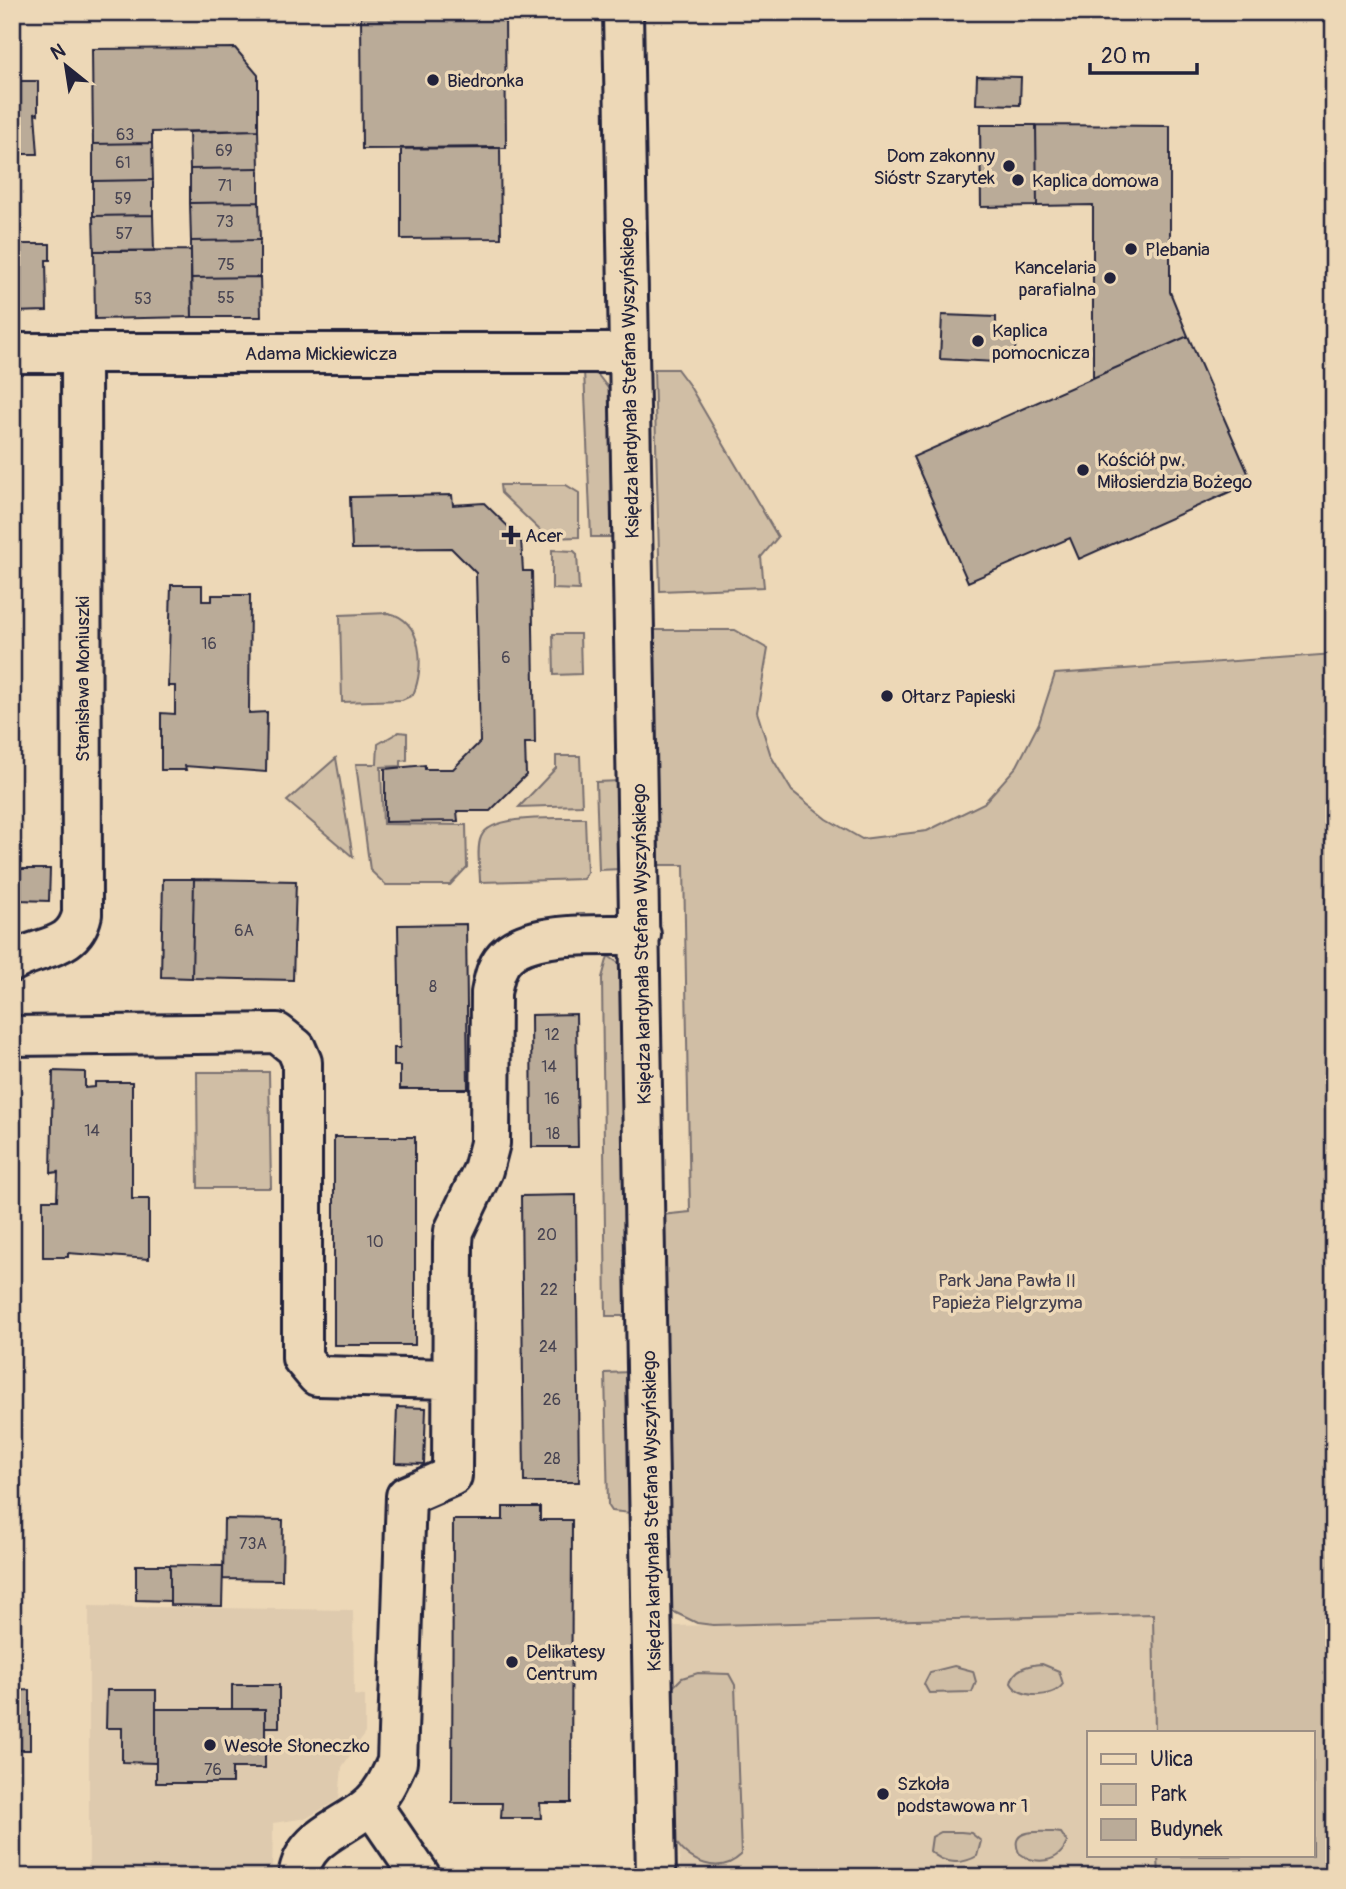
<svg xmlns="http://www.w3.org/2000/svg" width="1346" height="1889" font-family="Pangolin,sans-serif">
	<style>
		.built { fill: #decaae }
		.green { fill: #d0bea5; stroke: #797070; stroke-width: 2 }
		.building { fill: #baab98; stroke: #22223b; stroke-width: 2 }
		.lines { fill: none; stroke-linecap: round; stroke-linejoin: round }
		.minor-casing { stroke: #22223b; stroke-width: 44 }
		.minor { stroke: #edd8b7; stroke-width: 38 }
		.poi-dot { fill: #22223b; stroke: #edd8b7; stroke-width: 2.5 }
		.labels { text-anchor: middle; stroke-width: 7; stroke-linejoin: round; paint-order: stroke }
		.number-label { font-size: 16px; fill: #484452 }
		.poi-label { font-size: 19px; fill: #22223b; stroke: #edd8b7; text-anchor: start }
		.street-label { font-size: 19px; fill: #22223b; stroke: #edd8b7 }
		.park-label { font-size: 19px; fill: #454150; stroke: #edd8b7 }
	</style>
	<rect width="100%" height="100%" fill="#edd8b7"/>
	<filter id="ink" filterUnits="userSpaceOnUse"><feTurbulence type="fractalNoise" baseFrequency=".0143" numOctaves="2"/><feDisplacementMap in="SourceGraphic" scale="14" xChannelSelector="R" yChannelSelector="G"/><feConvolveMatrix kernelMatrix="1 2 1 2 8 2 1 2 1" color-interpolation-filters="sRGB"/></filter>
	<g filter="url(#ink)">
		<path class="built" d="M89,1606L353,1610L354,1695L365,1696V1733L342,1767L339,1799L307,1818L273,1823L272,1877H89Z
			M1153,1614L1155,1733H1089V1856H1158L1159,1877H680L674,1626Z"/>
		<path class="green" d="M654,369H677L689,385L778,537L761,557L764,587L660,591Z
			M584,370L598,375L611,392L615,535L613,537H591Z
			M500,485H566L579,493V537L548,538L501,493Z
			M552,550L574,551L577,554L579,590L552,589Z
			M388,613C423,620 425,667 413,695L402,700L342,702L340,615Z
			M654,630H735L768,649L757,712L771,756L792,791L827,819L862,839L927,831L984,803L1017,766L1039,723L1055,674L1334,654V1877H1159L1158,1856H1313V1733H1155L1153,1614L713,1625L697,1623L670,1610L661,1215L690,1212L684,865H659Z
			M553,634H580L581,674L554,675Z
			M399,732L407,733V760L401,761V766L381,767L383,824L466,825L467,867L450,885H386L370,870L356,764H377L378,744Z
			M556,756H580L582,805L519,807L556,768Z
			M336,758L353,857L287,801Z
			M620,781L621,869L599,870L596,782Z
			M585,818L587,872L583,879L480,882C480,869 476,849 481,837C491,813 560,819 585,818Z
			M608,956L623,966L628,1316H606L602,978Z
			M197,1072H269L271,1188H198Z
			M630,1372L631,1513L612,1511L608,1505L605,1373Z
			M1042,1664L1059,1671L1063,1684C1053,1699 1019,1699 1011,1683C1014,1668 1028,1665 1042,1664Z
			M954,1666L973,1671L976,1682L972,1692L929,1693L924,1684L930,1672Z
			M698,1673L729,1674L735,1685L741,1855C719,1876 688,1862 674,1839L671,1689L682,1678Z
			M961,1832L971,1833L981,1841L977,1856C962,1865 943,1864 930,1851L932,1837L941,1832Z
			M1053,1832L1061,1833L1067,1842C1059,1864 1035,1865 1019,1853C1008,1828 1038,1832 1053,1832Z"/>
		<path class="building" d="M361,12H505L506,148L362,149Z
			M235,48L258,75V130L152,132V143L93,144L92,49Z
			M977,76L1021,77L1020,105L976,104Z
			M12,81H38V114L35,113L38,154H12Z
			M980,125H1036L1037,206L981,207Z
			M1036,125L1170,126V292L1188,336L1093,378V205L1037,206Z
			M258,130L259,168L190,169L189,132Z
			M152,143L153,180L93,181V144Z
			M500,147L501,238L401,239V148Z
			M259,168V202L190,203V169Z
			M12,176H14V217H12Z
			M153,180V215L93,216V181Z
			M259,202L260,240L191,241L190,203Z
			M153,215L154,251H94L93,216Z
			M260,240V277L191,278V241Z
			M12,244H50V260H46L47,311L12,312Z
			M191,250L192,317L95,319L94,251Z
			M260,277L261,317H192L191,278Z
			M942,315L996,317V330L1016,331L1015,353L996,352V362L940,359Z
			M1188,336L1252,482L1079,559L1070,538L968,582L913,457Z
			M452,495L453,505L484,503L521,539L523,571H532L535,743H525L526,775L490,811H457L458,821L385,822V769L425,765V769H453L480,742L476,573L451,548L352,549L350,497Z
			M171,585H202V601H212V595H250L249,713L267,712L266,772L185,766L186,770H161V713L175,714V686H168Z
			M19,869H50L49,901L19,900Z
			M163,879H194L192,978L161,977Z
			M194,879L296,881L293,980L192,978Z
			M466,924L468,1089H400V1066H394V1048H400L398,925Z
			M576,1014L578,1147H532L531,1015Z
			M53,1071L85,1072V1088L95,1087V1082H132V1199H149V1259L68,1253V1257H43V1200H57L58,1172L51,1173Z
			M334,1137H415V1345H334Z
			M576,1195L579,1482H524L521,1196Z
			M397,1407L426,1408L424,1464L395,1463Z
			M503,1507H540V1520H572L571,1803H540L541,1818H501L502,1803H452L453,1520H503Z
			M224,1519L283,1520L282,1580L223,1579Z
			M136,1565H170V1601L136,1600Z
			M170,1565L223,1566L222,1606L170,1605Z
			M12,1573L13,1691L30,1690V1750H12Z
			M232,1685H279V1727H265V1709H232Z
			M107,1690H156V1763L122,1762V1728H106Z
			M156,1709H265V1768H232V1783H156Z"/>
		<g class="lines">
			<g class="minor-casing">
				<path id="minor" d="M623,12L656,1877
					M12,353H629
					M12,962C39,945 74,951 82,914L81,353
					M12,1036L277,1033L296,1048L302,1062V1358L317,1376L452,1379
					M371,1804L421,1877
					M298,1877C304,1834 345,1829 372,1803C384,1792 390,1777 397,1762L406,1496L452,1476L453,1243L454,1231L483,1170L490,1143L491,993C494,979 496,964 508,954C535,930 605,936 641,935"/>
			</g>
			<use href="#minor" class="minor"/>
		</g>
	</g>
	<g class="poi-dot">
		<circle cx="433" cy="80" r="7"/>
		<circle cx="1009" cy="166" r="7"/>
		<circle cx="1018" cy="180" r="7"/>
		<circle cx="1131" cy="249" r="7"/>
		<circle cx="1110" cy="278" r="7"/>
		<circle cx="978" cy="341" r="7"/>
		<circle cx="1083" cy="470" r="7"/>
		<path d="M507.5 524.5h7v7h7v7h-7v7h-7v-7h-7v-7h7z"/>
		<circle cx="887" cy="696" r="7"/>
		<circle cx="512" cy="1662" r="7"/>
		<circle cx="210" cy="1745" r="7"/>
		<circle cx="883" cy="1794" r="7"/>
	</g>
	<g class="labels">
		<g class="number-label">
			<text x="125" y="140">63</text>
			<text x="224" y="156">69</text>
			<text x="123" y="168">61</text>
			<text x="225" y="191">71</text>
			<text x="123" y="204">59</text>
			<text x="225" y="227">73</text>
			<text x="124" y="239">57</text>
			<text x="226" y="270">75</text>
			<text x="226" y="303">55</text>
			<text x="143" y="304">53</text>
			<text x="209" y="649">16</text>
			<text x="506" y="663">6</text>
			<text x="244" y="936">6A</text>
			<text x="433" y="992">8</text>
			<text x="552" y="1040">12</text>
			<text x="549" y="1072">14</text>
			<text x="552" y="1104">16</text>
			<text x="92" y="1136">14</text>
			<text x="553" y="1139">18</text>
			<text x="547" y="1240">20</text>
			<text x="375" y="1247">10</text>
			<text x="549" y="1295">22</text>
			<text x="548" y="1352">24</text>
			<text x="552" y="1405">26</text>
			<text x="552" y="1464">28</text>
			<text x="253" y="1549">73A</text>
			<text x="213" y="1775">76</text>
		</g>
		<g class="poi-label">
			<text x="447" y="87">Biedronka</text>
			<text x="995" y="162" text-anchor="end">Dom zakonny<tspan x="995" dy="22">Sióstr Szarytek</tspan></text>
			<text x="1032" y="187">Kaplica domowa</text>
			<text x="1145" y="256">Plebania</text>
			<text x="1096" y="274" text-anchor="end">Kancelaria<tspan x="1096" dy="22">parafialna</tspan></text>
			<text x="992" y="337">Kaplica<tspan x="992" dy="22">pomocnicza</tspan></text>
			<text x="1097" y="466">Kościół pw.<tspan x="1097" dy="22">Miłosierdzia Bożego</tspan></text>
			<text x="525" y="542">Acer</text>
			<text x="901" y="703">Ołtarz Papieski</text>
			<text x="526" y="1658">Delikatesy<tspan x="526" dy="22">Centrum</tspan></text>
			<text x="224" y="1752">Wesołe Słoneczko</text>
			<text x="897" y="1790">Szkoła<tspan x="897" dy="22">podstawowa nr 1</tspan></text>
		</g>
		<g class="street-label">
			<text x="321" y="360">Adama Mickiewicza</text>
			<text transform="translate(629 378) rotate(-91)" y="7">Księdza kardynała Stefana Wyszyńskiego</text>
			<text transform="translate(82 679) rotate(-90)" y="7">Stanisława Moniuszki</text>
			<text transform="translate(641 944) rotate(-91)" y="7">Księdza kardynała Stefana Wyszyńskiego</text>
			<text transform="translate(651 1511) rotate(-91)" y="7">Księdza kardynała Stefana Wyszyńskiego</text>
		</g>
		<g class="park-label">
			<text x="1007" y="1287">Park Jana Pawła II<tspan x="1007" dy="22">Papieża Pielgrzyma</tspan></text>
		</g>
	</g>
	<rect width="1346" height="1889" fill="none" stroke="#edd8b7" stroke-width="42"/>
	<rect x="21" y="21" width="1304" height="1847" fill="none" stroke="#22223b" stroke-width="2.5" filter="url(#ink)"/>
	<rect x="1087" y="1731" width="228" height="126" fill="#edd8b7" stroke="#9c8f85" stroke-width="2"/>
	<rect x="1101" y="1754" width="35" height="10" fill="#edd8b7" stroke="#9c8f85" stroke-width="2"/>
	<text x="1150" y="1766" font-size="21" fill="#22223b">Ulica</text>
	<rect x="1101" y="1784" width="35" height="21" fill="#d0bea5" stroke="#9c8f85" stroke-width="2"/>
	<text x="1150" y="1801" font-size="21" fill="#22223b">Park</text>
	<rect x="1101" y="1819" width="35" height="21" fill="#baab98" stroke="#9c8f85" stroke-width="2"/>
	<text x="1150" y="1836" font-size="21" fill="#22223b">Budynek</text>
	<g transform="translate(66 66) rotate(330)" stroke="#edd8b7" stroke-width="5" paint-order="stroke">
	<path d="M0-5L12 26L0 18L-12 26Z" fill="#22223b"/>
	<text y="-10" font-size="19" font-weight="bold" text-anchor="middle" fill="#22223b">N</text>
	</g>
	<path d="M1090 63v10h107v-10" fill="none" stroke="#22223b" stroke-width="3.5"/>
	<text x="1101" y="63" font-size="21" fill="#22223b" stroke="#edd8b7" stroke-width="5" paint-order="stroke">20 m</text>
</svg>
